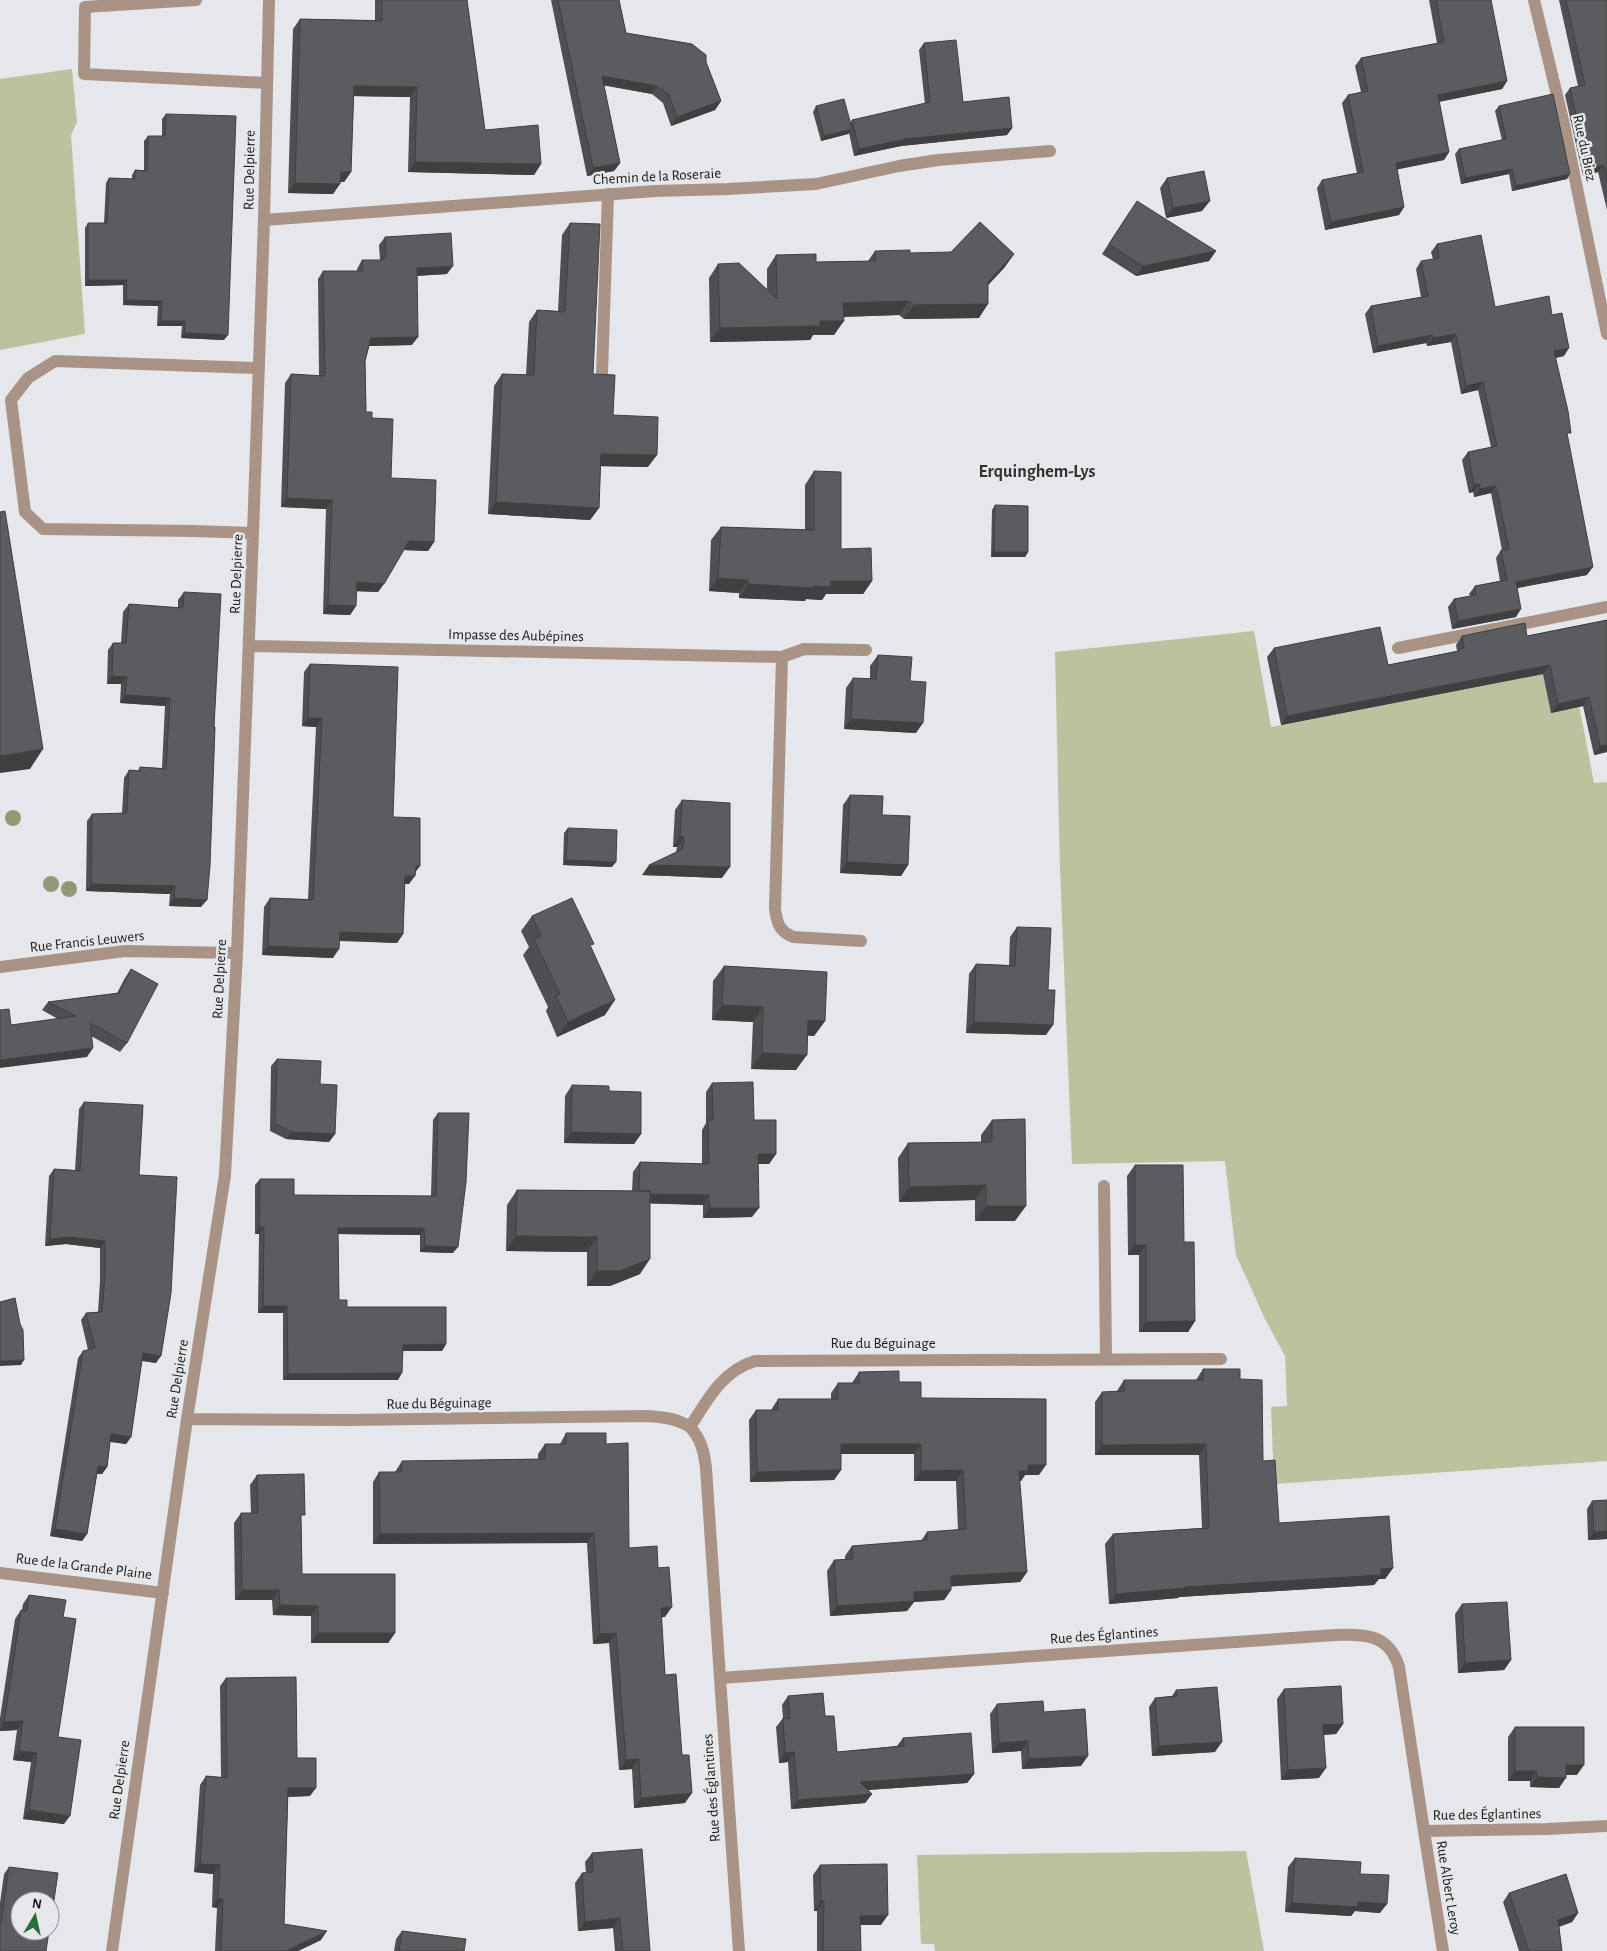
<svg xmlns="http://www.w3.org/2000/svg" width="1607" height="1951" font-family="'Alegreya Sans',sans-serif">
	<style>
		.green { fill: #bcc19e }
		.lines { fill: none; stroke-linecap: round; stroke-linejoin: round }
		.minor { stroke: #a99386; stroke-width: 12 }
		.tree { fill: #949778 }
		.wall { fill: #4e4f52 }
		.shaded-wall { fill: #404042 }
		.building { fill: #5b5c5f; stroke: #404042 }
		.labels { text-anchor: middle; stroke-width: 5; stroke-linejoin: round; paint-order: stroke }
		.street-label { font-size: 15px; fill: #1a1b1c; stroke: #e6e7eb }
		.quarter-label { font-size: 18px; font-weight: bold; fill: #323235; stroke: #e6e7eb }
	</style>
	<rect width="100%" height="100%" fill="#e6e7eb"/>
	<path class="green" d="M72,69L77,122L71,135L85,334L0,350V79Z
		M1254,631L1271,727L1572,668L1594,783L1607,782V1461L1274,1484L1271,1407L1287,1406L1285,1356L1265,1319L1236,1255L1225,1161L1072,1164L1060,869L1055,652Z
		M1246,1851L1264,1951H935L934,1944H921L917,1855Z"/>
	<g class="lines">
		<path class="minor" d="M196,0L85,7L84,74L267,83
			M1534,0L1563,120L1607,334
			M264,220L655,191L728,189L816,184L899,166L938,160L1050,151
			M602,373L608,194
			M253,533L194,531L43,529L25,512L11,400L28,378L55,361L259,368
			M249,646L782,657L804,649L866,650
			M1398,648L1607,607
			M782,657L775,909C777,923 779,931 793,937L861,941
			M0,967L125,951L237,953
			M1104,1186L1106,1359
			M187,1419L349,1420L646,1416C662,1417 676,1418 690,1427C708,1399 722,1371 755,1361L1221,1359
			M690,1427C701,1439 704,1451 706,1468L720,1678
			M0,1573L163,1593
			M1424,1831L1443,1951
			M112,1951L187,1419L225,1175L237,953L253,533L264,220L269,0
			M739,1951L720,1678L1335,1635C1365,1634 1389,1634 1399,1667L1424,1831L1547,1829L1607,1826"/>
	</g>
	<g class="tree">
		<circle cx="13" cy="818" r="8"/>
		<circle cx="51" cy="884" r="8"/>
		<circle cx="69" cy="889" r="8"/>
	</g>
	<path class="wall" d="M375,0H467L485,130L541,164L534,175L408,172L410,97L353,96L351,172L344,182H340L333,194L288,193L293,29L300,19L375,20Z
		M551,0H619L626,33L706,62L721,101L715,110L671,126L663,103L652,94L604,85L620,163L614,171L587,176Z
		M1429,0H1491L1507,81L1502,89L1439,102L1449,152L1444,160L1397,169L1404,207L1399,215L1325,230L1317,188L1322,180L1357,173L1342,103L1348,95L1361,92L1355,66L1361,58L1437,43Z
		M1559,0H1607V210L1598,172L1583,176L1565,95L1570,88L1578,86Z
		M924,43L963,102L1012,128L1007,135L901,146L854,156L849,133L848,134L821,141L813,112L816,106L850,123L852,120L925,104L919,50Z
		M1499,106L1567,179L1512,191L1509,174L1461,184L1455,154L1459,149L1502,140L1495,111Z
		M166,114L224,340L181,338L182,326H157L158,306L123,305V285L85,286V228L88,223H104L106,183L109,178L132,179V175L135,170H144V141L148,136H162V119Z
		M1167,178L1202,211L1166,218L1160,188Z
		M1130,211L1216,251L1209,261L1136,276L1102,254Z
		M570,223L593,374L613,415L648,467L600,466L599,508L590,520L488,514L494,386L502,374L526,375L529,322L537,310L558,311L562,235Z
		M385,237L447,274L417,276L412,345L369,346L365,361L366,412L372,418L391,478L434,542L428,551L404,550L378,592L356,591V606L350,615L323,614L326,509L281,507L285,383L291,374L319,376L318,279L323,271H357V269L362,260H380L379,245Z
		M1437,244L1495,307L1552,315L1564,356L1556,358L1587,575L1518,588L1516,617L1452,629L1448,607L1454,599L1470,596L1469,594L1475,586L1500,581L1496,558L1501,550H1502L1491,493L1474,497L1473,492L1469,493L1462,460L1468,452L1491,447L1478,390L1461,394L1451,342L1427,346L1426,343L1373,353L1365,314L1371,306L1421,297L1416,269L1421,261L1433,259L1431,252Z
		M875,251L910,253L1014,254L1004,268L988,285L979,318L904,319L899,315L844,317L834,335H813L810,340L710,342L709,278L718,264L767,289V269L776,255L816,262L868,261Z
		M814,471L841,549L872,581L863,594H826L822,600L806,599L805,601L739,598V593L709,591L711,540L721,527L805,530V485Z
		M995,505L1028,552L1025,557H991L992,510Z
		M184,592L201,907L169,906L170,894L86,891L87,821L92,814L122,813L124,778L129,770L138,771L140,767L162,768L165,706L120,703L121,684H107L108,650L113,643H121L123,612L129,604L178,608V600Z
		M1607,620V752L1594,755L1583,706L1551,713L1543,674L1281,725L1267,657L1274,648L1388,665L1457,651L1456,645L1462,636H1527Z
		M878,655L910,681L916,733L844,729L846,688L853,678L870,679V666Z
		M310,664L420,866L415,872L409,884H405L403,934L397,943L339,941L333,958L262,955L264,907L270,898L308,899L316,727L302,726L304,672Z
		M850,795L908,865L901,876L840,873L843,805Z
		M682,800L722,878L642,875L676,852L677,847H673L675,810Z
		M568,828L612,867L563,865L564,833Z
		M532,916L591,947L605,1015L557,1037L546,1011L548,1007L523,955L529,947L521,931Z
		M1017,927L1046,1035L966,1033L969,974L976,964L1009,965L1010,937Z
		M724,966L825,1021L814,1036L808,1035L796,1070L751,1069L753,1022L712,1020L713,981Z
		M131,969L127,1043L120,1052L91,1036L87,1057L11,1025L58,1019L42,1010L48,1002L117,993L125,978Z
		M277,1059L320,1084L335,1134L329,1142L286,1139L270,1131L271,1066Z
		M712,1083L754,1120L776,1154L769,1164H758L752,1217L703,1218V1205L650,1203L640,1274L610,1286H587V1252L506,1251L507,1205L517,1190L632,1191L633,1172L640,1162L702,1164V1130L706,1123V1092Z
		M572,1085L609,1091L641,1134L634,1144L564,1143L565,1096Z
		M84,1102L139,1175L156,1363L142,1361L131,1437L126,1444L110,1442L107,1467L102,1474H97L87,1534L82,1541L50,1536L78,1358L83,1351L88,1350L81,1320L86,1313L98,1312L100,1281V1248L66,1244L45,1246L49,1176L54,1169L75,1170L79,1109Z
		M438,1113L453,1253L420,1252V1235L338,1234L339,1300L347,1307L446,1344L442,1351H403L398,1380H283V1313H258L259,1234H255V1185L260,1179L294,1195L431,1196L433,1120Z
		M992,1120L1015,1221H975V1200L899,1202L898,1158L908,1143L981,1142V1135Z
		M1135,1165L1184,1242L1195,1321L1188,1332H1139V1255H1128L1127,1176Z
		M1203,1369L1240,1379L1263,1461L1279,1523L1393,1568L1385,1579H1379L1374,1585L1179,1597L1178,1598L1109,1604L1105,1544L1113,1534L1202,1528L1199,1455H1095V1402L1102,1392L1117,1391L1124,1380H1196Z
		M859,1372L899,1382L921,1398L1039,1475H1025L1021,1481H1019L1027,1572L1020,1582L951,1586V1590L944,1600L914,1602L907,1611L830,1616L827,1571L834,1560H845V1556L852,1546L921,1541L927,1532L958,1530L956,1481H914V1454H841V1470L834,1480L750,1482L749,1420L756,1410H771L778,1399H831V1393L838,1383H852Z
		M566,1433L606,1444L629,1548L658,1568L665,1617H661L665,1675L685,1803L634,1808L632,1769L619,1770L609,1643L593,1644L587,1543L373,1544V1482L379,1472H395L402,1461L538,1459V1454L545,1444H560Z
		M257,1475L301,1520L302,1574L395,1633L388,1643H311V1616L273,1615L272,1600H235L234,1523L241,1513H251L250,1485Z
		M1607,1500V1539L1588,1540L1587,1509L1592,1501Z
		M29,1595L63,1617L58,1737L64,1824L23,1819L31,1762L13,1760L17,1730L0,1731V1718L15,1619L21,1610H22L23,1604Z
		M1462,1604L1511,1660L1504,1670L1458,1673L1455,1614Z
		M226,1678L297,1758L310,1796L288,1797L284,1924L321,1940L298,1951H215L217,1908L212,1907L213,1874L194,1872L200,1785L206,1776L221,1777L220,1686Z
		M1284,1689L1343,1724L1336,1734L1324,1735L1319,1778L1281,1780L1277,1699Z
		M1176,1690L1215,1752L1152,1756L1149,1707L1155,1698L1172,1696Z
		M788,1696L825,1716L837,1752L897,1746L903,1738L974,1774L967,1783L868,1790L872,1794L865,1803L791,1809L788,1762L779,1763L776,1727L783,1718L782,1705Z
		M997,1704L1044,1712L1081,1766L1022,1769L1021,1751L992,1753L990,1714Z
		M1515,1727L1577,1775H1566L1559,1788L1530,1787V1781H1508V1737Z
		M592,1853L650,1951H615L613,1928L578,1931L575,1883L582,1873H586L585,1862Z
		M1295,1858L1360,1874L1380,1913L1355,1911L1351,1916L1285,1912L1288,1867Z
		M820,1865L881,1925H860L861,1951H817V1911H814L813,1875Z
		M9,1867L0,1951V1903L4,1874Z
		M1509,1893L1578,1913L1572,1922L1559,1927L1562,1951H1519L1503,1902Z
		M402,1931L464,1951H394L396,1939Z"/>
	<path class="shaded-wall" d="M602,76L657,86L652,94L596,84Z
		M1507,81L1502,89L1432,103L1438,95Z
		M354,86L417,87L410,97L347,96Z
		M721,101L715,110L671,126L677,117Z
		M1012,128L1007,135L901,146L854,156L859,149L906,139Z
		M852,129L848,134L821,141L824,136Z
		M1449,152L1444,160L1390,171L1396,163Z
		M415,162L541,164L534,175L408,172Z
		M620,163L614,171L587,176L593,168Z
		M1604,165L1598,172L1583,176L1588,168Z
		M1512,169L1509,174L1461,184L1465,178Z
		M341,172H351L344,182H334Z
		M1570,174L1567,179L1512,191L1516,186Z
		M295,183L340,184L333,194L288,193Z
		M1210,201L1202,211L1166,218L1173,208Z
		M1404,207L1399,215L1325,230L1331,222Z
		M1216,251L1209,261L1136,276L1143,266Z
		M1014,254L1004,268L978,296L988,282Z
		M453,266L447,274L411,276L417,268Z
		M88,280H127L123,285L85,286Z
		M126,300L162,301L158,306L123,305Z
		M909,301L899,315L833,317L843,303Z
		M988,304L979,318L904,319L914,305Z
		M161,321H185L182,326H157Z
		M820,321H844L834,335H813L810,340L710,342L720,328Z
		M185,333L228,335L224,340L181,338Z
		M1456,334L1451,342L1427,346L1433,338Z
		M1432,335L1426,343L1373,353L1378,346Z
		M418,337L412,345L365,346L371,338Z
		M1569,348L1564,356L1549,359L1554,351Z
		M1483,382L1478,390L1461,394L1466,386Z
		M601,454L657,455L648,467L593,466Z
		M1479,484L1473,492L1469,493L1474,485Z
		M1496,486L1491,493L1474,497L1480,489Z
		M287,498L332,500L326,509L281,507Z
		M496,502L599,508L590,520L488,514Z
		M409,541L434,542L428,551L403,550Z
		M994,552H1028L1025,557H991Z
		M1593,567L1587,575L1511,589L1516,582Z
		M718,578L748,580L739,593L709,591Z
		M831,581H872L863,594H826L822,600L806,599L805,601L739,598L748,584L814,586Z
		M357,582L384,584L378,592L351,591Z
		M328,605L356,606L350,615L323,614Z
		M1521,609L1516,617L1452,629L1458,621Z
		M1550,665L1543,674L1281,725L1287,716Z
		M112,676L127,677L121,684H107Z
		M125,695L170,698L165,706L120,703Z
		M1589,697L1583,706L1551,713L1558,704Z
		M308,718H322L316,727L302,726Z
		M851,719L923,723L916,733L844,729Z
		M1607,745V752L1594,755L1600,746Z
		M43,749L30,769L0,773V756Z
		M680,837H684L677,847H673Z
		M566,860L616,862L612,867L563,865Z
		M847,862L908,865L901,876L840,873Z
		M649,865L730,867L722,878L642,875Z
		M416,866H420L414,874Z
		M405,876H415L409,884H399Z
		M91,884L175,886L170,894L86,891Z
		M174,898L207,900L201,907L169,906Z
		M340,932L403,934L397,943L334,940Z
		M268,946L339,949L333,958L262,955Z
		M615,1000L605,1015L557,1037L568,1022Z
		M722,1005L763,1007L753,1022L712,1020Z
		M808,1020L825,1021L814,1036L798,1035Z
		M974,1022L1053,1025L1046,1035L966,1033Z
		M93,1048L87,1057L0,1068V1060Z
		M762,1053L807,1055L796,1070L751,1069Z
		M291,1132L335,1134L329,1142L286,1139Z
		M571,1132L641,1134L634,1144L564,1143Z
		M758,1154H776L769,1164H751Z
		M986,1185L975,1200L899,1202L909,1187Z
		M639,1194L709,1195L703,1205L632,1203Z
		M986,1206H1026L1015,1221H975Z
		M710,1208H759L752,1217L703,1218Z
		M259,1227H264L259,1234H255Z
		M338,1228H424L420,1235L334,1234Z
		M516,1236L597,1237L587,1252L506,1251Z
		M71,1237L105,1241L100,1248L66,1244L45,1246L50,1239Z
		M1135,1245H1146L1139,1255H1128Z
		M425,1246L458,1247L453,1253L420,1252Z
		M650,1259L640,1274L610,1286H587L597,1271Z
		M263,1306H287L283,1313H258Z
		M1195,1321L1188,1332H1139L1146,1322Z
		M446,1344L442,1351H398L403,1345Z
		M143,1353L161,1356L156,1363L138,1360Z
		M24,1360L21,1365L0,1366V1361Z
		M402,1373L398,1380H283L288,1374Z
		M111,1434L131,1437L126,1444L106,1441Z
		M841,1444H921L914,1454H834Z
		M1206,1444L1199,1455H1095L1102,1445Z
		M1028,1465H1046L1039,1475H1025L1021,1481H1012L1019,1471Z
		M98,1466L107,1467L102,1474L93,1473Z
		M841,1470L834,1480L750,1482L757,1472Z
		M963,1470L956,1481H914L921,1471Z
		M55,1529L87,1534L82,1541L50,1536Z
		M1607,1531V1539L1588,1540L1594,1532Z
		M594,1533L587,1543L373,1544L380,1534Z
		M1393,1568L1385,1579H1379L1374,1585L1179,1597L1178,1598L1109,1604L1116,1594L1185,1587L1381,1569Z
		M1027,1572L1020,1582L943,1587L951,1576Z
		M242,1590H279L272,1600H235Z
		M951,1590L944,1600L914,1602L907,1611L830,1616L837,1606L914,1592Z
		M280,1605L318,1606L311,1616L273,1615Z
		M672,1607L665,1617L654,1618L661,1608Z
		M318,1633H395L388,1643H311Z
		M616,1633L609,1643L593,1644L600,1634Z
		M1511,1660L1504,1670L1458,1673L1465,1663Z
		M23,1721L17,1730L0,1731V1728L4,1722Z
		M1343,1724L1336,1734L1316,1735L1323,1725Z
		M1028,1741L1021,1751L992,1753L999,1743Z
		M1222,1742L1215,1752L1152,1756L1159,1746Z
		M19,1751L37,1753L31,1762L13,1760Z
		M794,1752L788,1762L779,1763L785,1753Z
		M1088,1756L1081,1766L1022,1769L1029,1759Z
		M639,1759L632,1769L619,1770L626,1760Z
		M1566,1765H1584L1577,1775H1559Z
		M1326,1768L1319,1778L1281,1780L1288,1770Z
		M1515,1771H1537L1530,1781H1508Z
		M974,1774L967,1783L853,1791L860,1782Z
		M1537,1777L1566,1778L1559,1788L1530,1787Z
		M288,1788H316L310,1796L282,1797Z
		M692,1793L685,1803L634,1808L641,1798Z
		M872,1794L865,1803L791,1809L798,1800Z
		M29,1810L70,1816L64,1824L23,1819Z
		M200,1864L220,1865L213,1874L194,1872Z
		M218,1899H223L217,1908L212,1907Z
		M821,1901H824L817,1911H814Z
		M1358,1902L1387,1904L1380,1913L1355,1911L1351,1916L1285,1912L1292,1903Z
		M1578,1913L1572,1922L1552,1929L1558,1920Z
		M888,1915L881,1925H853L860,1916Z
		M620,1918L613,1928L578,1931L585,1922Z
		M327,1931L321,1940L298,1951H286Z"/>
	<path class="building" d="M382,0H467L485,130L538,125L541,164L415,162L417,87L354,86L351,172H341L340,184L295,183L300,19L382,21Z
		M558,0H619L626,33L692,44L706,55V62L721,101L677,117L669,95L657,86L602,76L620,163L593,168Z
		M1436,0H1491L1507,81L1438,95L1449,152L1396,163L1404,207L1331,222L1322,180L1363,172L1348,95L1368,91L1361,58L1444,42Z
		M1566,0H1607V180L1604,165L1588,168L1570,88L1585,85Z
		M956,40L963,102L1009,97L1012,128L906,139L859,149L852,120L930,102L924,43Z
		M1553,94L1570,174L1516,186L1512,169L1465,178L1459,149L1506,139L1499,106Z
		M844,99L852,129L824,136L816,106Z
		M166,114L236,116L228,335L185,333V321H161L162,301L126,300L127,280H88V223H107L109,178L135,179V170L147,171L148,136H165Z
		M1204,171L1210,201L1173,208L1167,178Z
		M1137,201L1216,251L1143,266L1109,244Z
		M980,222L1014,254L988,282V304L914,305L909,301L843,303L844,321H820V326L720,328L718,264L739,263L777,299L776,255L816,254V262L876,261L875,251L910,250V253L951,252Z
		M570,223L600,224L593,374L615,375L613,415L658,417L657,455L601,454L599,508L496,502L502,374L534,375L537,310L565,312Z
		M451,233L453,266L417,268L418,337L371,338L365,361L366,412H372V418L393,419L391,478L436,480L434,542L409,541L384,584L357,582L356,606L328,605L332,500L287,498L291,374L325,376L323,271H363L362,260H383V257H386L385,237Z
		M1481,235L1495,307L1549,296L1552,315L1562,313L1569,348L1554,351L1568,411L1571,433H1567L1593,567L1516,582L1521,609L1458,621L1454,599L1476,595L1475,586L1507,580L1501,550L1509,549L1496,486L1480,489L1479,484L1474,485L1468,452L1497,446L1483,382L1466,386L1456,334L1433,338L1432,335L1378,346L1371,306L1428,296L1421,261L1439,258L1437,244Z
		M814,471L841,472V549L871,548L872,581H831V587L814,586V588L748,584V580L718,578L721,527L814,530Z
		M995,505L1028,506V552H994Z
		M5,511L43,749L0,756V512Z
		M184,592L221,594L214,727H215L210,866L207,900L174,898L175,886L91,884L92,814L127,813L129,770L140,771V767L166,769L170,698L125,695L127,677L112,676L113,643H126L129,604L183,608Z
		M1607,620V745L1600,746L1589,697L1558,704L1550,665L1287,716L1274,648L1380,627L1388,665L1459,651V649L1464,648L1462,636L1525,623L1527,636Z
		M878,655L912,657L910,681L926,682L923,723L851,719L853,678L876,679Z
		M310,664L398,667L393,817L420,818V866H416L415,876H405L403,934L340,932L339,949L268,946L270,898L313,900L322,718H308Z
		M850,795L883,796L882,815L910,816L908,865L847,862Z
		M682,800L730,803V867L649,865L683,849L684,837H680Z
		M568,828L617,830L616,862L566,860Z
		M572,898L594,944L590,945L615,1000L568,1022L556,996L560,994L534,939L541,936L532,916Z
		M1017,927L1051,928L1048,990H1055L1053,1025L974,1022L976,964L1015,966Z
		M724,966L827,972L825,1021L808,1020L807,1055L762,1053L763,1007L722,1005Z
		M131,969L158,984L127,1043L90,1023L93,1048L0,1060V1010L9,1009L11,1025L76,1016L48,1002L119,993Z
		M277,1059L321,1061L320,1084L337,1085L335,1134L291,1132L275,1123Z
		M753,1082L754,1120H776V1154H758L759,1208H710L709,1195L650,1194V1191H639L640,1162L709,1164L708,1120H713L712,1083Z
		M572,1085L609,1086V1091L641,1092V1134L571,1132Z
		M84,1102L143,1105L139,1175L177,1177L171,1293L161,1356L143,1353L131,1437L111,1434L107,1467L98,1466L87,1534L55,1529L83,1351L95,1348L86,1313L102,1312L105,1274V1241L71,1237L50,1239L54,1169L80,1171Z
		M438,1113H469L466,1182L458,1247L425,1246L424,1228H338L339,1300H347V1307H446V1344L403,1345L402,1373L288,1374L287,1306H263L264,1227H259L260,1179H294V1195L436,1196Z
		M1025,1119L1026,1206H986V1185L909,1187L908,1143L992,1142V1120Z
		M1135,1165H1183L1184,1242H1194L1195,1321L1146,1322V1245H1135Z
		M517,1190L650,1191V1259L620,1271H597V1237L516,1236Z
		M15,1298L20,1324L23,1330L24,1360L0,1361V1302Z
		M1203,1369H1240V1379L1262,1380L1263,1461L1275,1460L1279,1523L1389,1516L1393,1568L1381,1569V1575L1185,1587V1588L1116,1594L1113,1534L1209,1528L1206,1444L1102,1445V1392L1124,1391V1380H1203Z
		M899,1371V1382H921V1398L1046,1399V1465H1028V1471H1019L1027,1572L951,1576V1590L914,1592V1601L837,1606L834,1560L853,1559L852,1546L927,1540V1532L966,1529L963,1470L921,1471V1444H841V1470L757,1472L756,1410H778V1399H838V1383H859V1372Z
		M566,1433H606V1444L628,1443L629,1548L657,1546L658,1568L669,1567L672,1607L661,1608L665,1675L676,1674L682,1755H689L692,1793L641,1798L639,1759L626,1760L616,1633L600,1634L594,1533L380,1534L379,1472H401L402,1461L545,1459V1444H566Z
		M304,1474L305,1515H301L302,1574H395V1633H318V1606L280,1605L279,1590H242L241,1513H258L257,1475Z
		M1607,1500V1531L1594,1532L1592,1501Z
		M29,1595L66,1600L63,1617L76,1619L58,1737L81,1740L70,1816L29,1810L37,1753L19,1751L23,1721L4,1722L21,1610L27,1611Z
		M1507,1602L1511,1660L1465,1663L1462,1604Z
		M296,1677L297,1758H316V1788H288L284,1924L327,1931L286,1951H220L221,1949L223,1899H218L220,1865L200,1864L206,1776L227,1778L226,1678Z
		M1341,1686L1343,1724L1323,1725L1326,1768L1288,1770L1284,1689Z
		M1217,1687L1222,1742L1159,1746L1155,1698L1177,1696L1176,1690Z
		M823,1693L825,1716H834L837,1752L904,1746L903,1738L971,1733L974,1774L860,1782L872,1794L798,1800L794,1752L785,1753L783,1718L790,1719L788,1696Z
		M1043,1701L1044,1712L1085,1709L1088,1756L1029,1759L1028,1741L999,1743L997,1704Z
		M1515,1727H1584V1765H1566V1778L1537,1777V1771H1515Z
		M642,1849L650,1951H623L620,1918L585,1922L582,1873L593,1872L592,1853Z
		M1295,1858L1361,1862L1360,1874L1389,1875L1387,1904L1358,1902V1907L1292,1903Z
		M887,1864L888,1915L860,1916L861,1951H823L824,1901H821L820,1865Z
		M9,1867L58,1873L50,1927V1901H20V1931H49L46,1951H0V1923H1Z
		M1566,1874L1578,1913L1558,1920L1562,1951H1529L1509,1893Z
		M402,1931L466,1939L464,1951H399Z"/>
	<g class="labels">
		<g class="street-label">
			<text transform="translate(1585 148) rotate(78)" y="5">Rue du Biez</text>
			<text transform="translate(249 170) rotate(-89)" y="5">Rue Delpierre</text>
			<text transform="translate(657 176) rotate(-3)" y="5">Chemin de la Roseraie</text>
			<text transform="translate(236 574) rotate(-88)" y="5">Rue Delpierre</text>
			<text transform="translate(516 635) rotate(1)" y="5">Impasse des Aubépines</text>
			<text transform="translate(87 941) rotate(-6)" y="5">Rue Francis Leuwers</text>
			<text transform="translate(219 979) rotate(-87)" y="5">Rue Delpierre</text>
			<text x="883" y="1348">Rue du Béguinage</text>
			<text transform="translate(177 1379) rotate(-81)" y="5">Rue Delpierre</text>
			<text transform="translate(439 1403) rotate(-1)" y="5">Rue du Béguinage</text>
			<text transform="translate(84 1566) rotate(7)" y="5">Rue de la Grande Plaine</text>
			<text transform="translate(1104 1635) rotate(-4)" y="5">Rue des Églantines</text>
			<text transform="translate(119 1780) rotate(-82)" y="5">Rue Delpierre</text>
			<text transform="translate(711 1788) rotate(-94)" y="5">Rue des Églantines</text>
			<text transform="translate(1487 1814) rotate(-1)" y="5">Rue des Églantines</text>
			<text transform="translate(1449 1888) rotate(81)" y="5">Rue Albert Leroy</text>
		</g>
		<g class="quarter-label">
			<text x="1037" y="477">Erquinghem-Lys</text>
		</g>
	</g>
	<g transform="translate(35 1916) rotate(9)"><circle r="24" fill="#e6e7eb" stroke="#949598"/>
	<path d="M0-4L9 19L0 12L-9 19Z" fill="#276e3b"/>
	<text y="-8" font-size="14" font-weight="bold" text-anchor="middle" fill="#1a1b1c">N</text>
	</g>
</svg>
